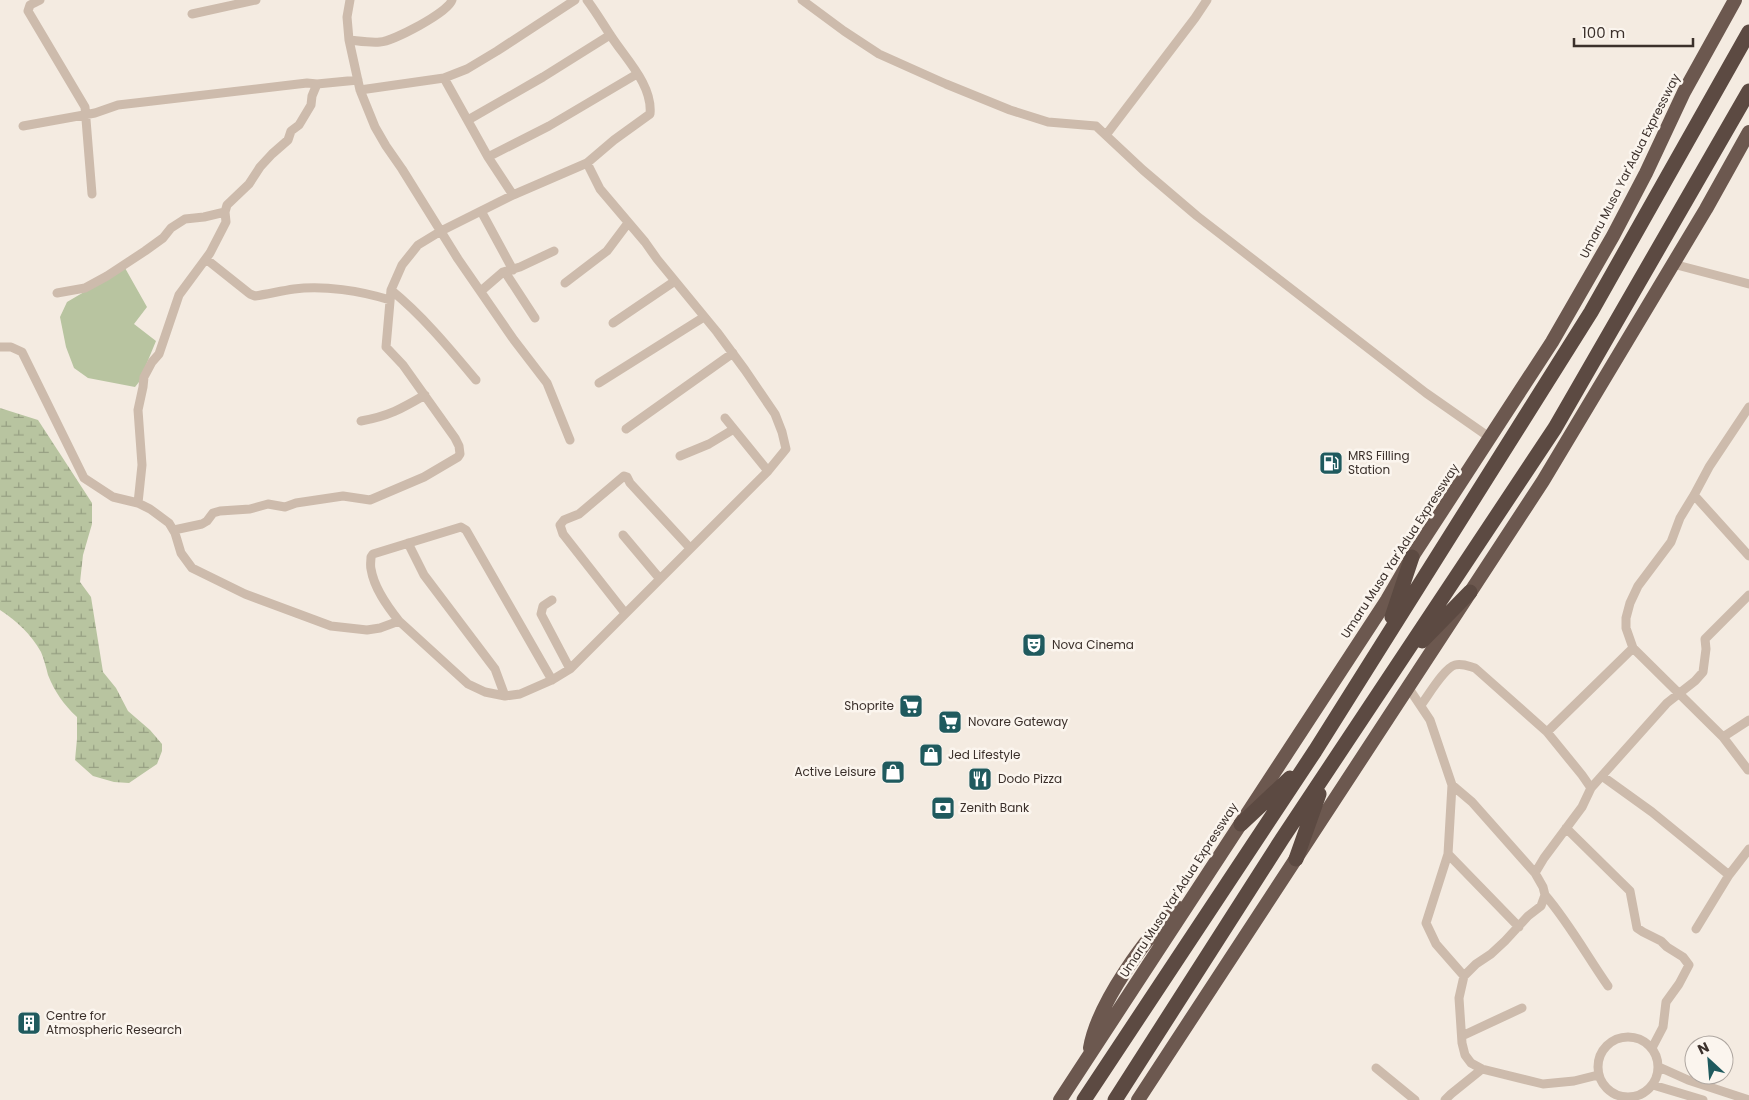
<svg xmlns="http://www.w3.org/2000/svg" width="1749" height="1100" font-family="Poppins,sans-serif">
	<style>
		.green { fill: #b8c4a0 }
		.wetland { fill: url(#wetland-marsh) }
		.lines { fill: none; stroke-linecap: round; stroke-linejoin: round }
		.minor { stroke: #cdbbac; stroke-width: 9 }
		.trunk { stroke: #6c584f; stroke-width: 14 }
		.motorway { stroke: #5c4a42; stroke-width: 15 }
		.labels { text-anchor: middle; stroke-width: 5; stroke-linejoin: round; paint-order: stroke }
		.street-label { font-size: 12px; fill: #3b302b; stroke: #fbf5ee }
		.poi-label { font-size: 12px; fill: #3b302b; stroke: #fbf5ee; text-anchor: start }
	</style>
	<defs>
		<pattern id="wetland-marsh" width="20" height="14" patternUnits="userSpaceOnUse" patternTransform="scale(1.25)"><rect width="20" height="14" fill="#b8c4a0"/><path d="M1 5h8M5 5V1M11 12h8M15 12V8" fill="none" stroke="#97a083"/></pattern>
	</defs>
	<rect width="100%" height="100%" fill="#f4ebe1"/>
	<path class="green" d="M125,268L147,307L134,324L156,341L139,382L135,387L88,378L74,368L66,347L60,317L67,302Z"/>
	<path class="wetland" d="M0,408L38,420L92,503V524L83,555L80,582L91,597L103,672L116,688L128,711L150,730L162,744V751L157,764L129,783L114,782L93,776L75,760L77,739V717C63,704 55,692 48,675C46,667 44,659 41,652C31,634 17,621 0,610Z"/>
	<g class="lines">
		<path class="minor" d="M40,0L30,5L28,11L85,107L92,194
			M350,0L347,17L349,40L360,90L375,127L386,146L402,169L458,259L514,340L547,383L570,440
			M802,0L844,31L879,54L946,84L1010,110L1048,122L1096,126L1143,170L1197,216L1426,393L1489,437
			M192,14L256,0
			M349,40C359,41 370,43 380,42C393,41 448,13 452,0
			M444,78L488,157L513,195
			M360,90L444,78L467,69L497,51L575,0
			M468,120L543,77L610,35
			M23,126L95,113L118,105L307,83L317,84L358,80
			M1106,135L1195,18L1207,0
			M488,157L549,126L637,74
			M481,211L513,270
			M206,259L250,294L255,296C268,294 281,291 294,289C324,285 361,291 390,300
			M1673,264L1749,284
			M505,272L535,318
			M565,283L607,251L628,223
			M391,290C423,316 450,349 476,380
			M481,291L503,272L520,267L554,251
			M57,293L85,288L107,276L145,251L163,238L171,228L185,219L204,217L225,212
			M613,323L675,281
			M0,347H11L22,352L84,478L113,497L138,503L150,509L169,523L175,533L181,553L192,568L245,594L331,626L367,630L380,628L399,621L468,684L485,692L505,696L520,694L552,680L570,669L768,471L786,449L782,432L775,414L745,370L717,332L657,259L645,242L600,189L587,163
			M599,383L704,317
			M725,418L768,471
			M361,421C389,416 401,409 425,395
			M626,429L733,353
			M680,456L709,444L734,429
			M1694,495L1749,556
			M138,503L142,465L138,410L143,387L144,377L152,362L159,354L179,295L210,253L226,222L225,212L227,205L249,184L260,167L272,154L288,140L291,131L299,125L311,105L312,96L317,84
			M174,530L202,524L207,521L213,513L220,511L250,509L268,504L285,507L296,503L343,496L370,500L424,477L458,457L460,454L459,446L455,438L403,365L386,347L391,290L402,265L418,245L441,231L513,195L587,163L614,140L650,114C653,85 625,58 611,36C603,24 596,12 587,0
			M623,535L660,579
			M408,543L424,575L495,669L505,696
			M552,600L543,606L541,614L570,669
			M625,613L563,534L560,525L564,520L579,514L624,476L627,477L630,483L690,548
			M399,621C387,606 374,588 371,569C370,565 371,561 371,557L373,554L461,527L466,530L552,680
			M1633,648L1723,737L1748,770
			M1408,687L1430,720L1452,785L1472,802L1535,873L1543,887L1545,895L1541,906L1528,916L1505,941L1491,954L1476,964L1464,976L1459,998L1462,1043L1465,1055L1471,1063L1482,1069L1543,1084L1574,1081L1598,1075
			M1421,705C1428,696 1444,668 1455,665C1462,663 1468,666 1475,668L1547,732L1582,775L1591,788
			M1547,732L1633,648L1626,628V618L1630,603L1638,586L1671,542L1680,518L1694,495L1709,467L1749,407
			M1723,737L1749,720
			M1602,776L1652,812L1729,875
			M1452,785L1448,854L1426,923L1436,944L1464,976
			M1566,828L1630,891L1637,928L1643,932L1661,941L1667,947L1683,957L1689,965L1679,984L1666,1002L1663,1027L1652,1048
			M1448,854L1519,927
			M1535,873L1544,858L1582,807L1591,788L1667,703L1695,681L1703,672L1706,649L1705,639L1749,595
			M1545,895C1569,923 1587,956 1608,986
			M1696,929L1729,875L1749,849
			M1462,1036L1522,1008
			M1598 1067a30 30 0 1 1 60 0a30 30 0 1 1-60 0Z
			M1659,1067L1688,1080L1749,1100
			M1376,1068L1415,1100
			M1653,1085L1703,1100
			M1445,1100L1451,1094L1482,1069"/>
		<path class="trunk" d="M1090,1048C1097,1006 1146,934 1179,908
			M1060,1100L1387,600L1412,557L1552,342L1613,236L1646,173L1684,92L1735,0
			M1138,1100L1543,481L1706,209L1749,132"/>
		<path class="motorway" d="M1392,617L1412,557
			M1422,641L1470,592
			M1241,824L1290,778
			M1296,859L1319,794
			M1084,1100L1315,751L1591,312L1749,32
			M1115,1100L1282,839L1555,428L1749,91"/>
	</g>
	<defs>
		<g id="fuel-square" transform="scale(1.25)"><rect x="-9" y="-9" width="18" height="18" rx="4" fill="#1f5a5e" stroke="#fbf5ee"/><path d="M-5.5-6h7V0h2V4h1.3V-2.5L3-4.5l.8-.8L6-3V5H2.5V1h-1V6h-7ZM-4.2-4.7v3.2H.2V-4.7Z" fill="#fff"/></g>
		<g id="theatre-square" transform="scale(1.25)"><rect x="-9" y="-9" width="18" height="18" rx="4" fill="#1f5a5e" stroke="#fbf5ee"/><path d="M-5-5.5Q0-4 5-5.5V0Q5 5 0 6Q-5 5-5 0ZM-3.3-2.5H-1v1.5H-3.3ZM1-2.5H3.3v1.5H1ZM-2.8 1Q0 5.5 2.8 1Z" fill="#fff"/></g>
		<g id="supermarket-square" transform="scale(1.25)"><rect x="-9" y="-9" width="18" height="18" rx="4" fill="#1f5a5e" stroke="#fbf5ee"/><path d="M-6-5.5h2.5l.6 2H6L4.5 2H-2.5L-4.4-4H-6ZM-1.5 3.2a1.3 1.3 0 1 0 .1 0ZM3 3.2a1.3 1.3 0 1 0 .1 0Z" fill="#fff"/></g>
		<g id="shop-square" transform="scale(1.25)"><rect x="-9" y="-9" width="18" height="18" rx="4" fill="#1f5a5e" stroke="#fbf5ee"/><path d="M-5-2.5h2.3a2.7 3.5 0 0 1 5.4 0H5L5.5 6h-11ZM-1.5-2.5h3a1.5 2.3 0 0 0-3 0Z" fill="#fff"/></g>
		<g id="restaurant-square" transform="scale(1.25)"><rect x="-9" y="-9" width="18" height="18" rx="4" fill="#1f5a5e" stroke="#fbf5ee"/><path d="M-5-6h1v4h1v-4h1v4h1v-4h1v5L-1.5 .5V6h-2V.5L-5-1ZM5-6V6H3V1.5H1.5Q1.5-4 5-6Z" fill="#fff"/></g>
		<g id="bank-square" transform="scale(1.25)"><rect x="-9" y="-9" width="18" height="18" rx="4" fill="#1f5a5e" stroke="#fbf5ee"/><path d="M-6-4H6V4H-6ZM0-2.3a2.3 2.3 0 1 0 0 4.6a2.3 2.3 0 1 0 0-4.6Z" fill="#fff"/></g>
		<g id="building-square" transform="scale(1.25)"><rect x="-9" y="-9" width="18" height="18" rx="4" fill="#1f5a5e" stroke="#fbf5ee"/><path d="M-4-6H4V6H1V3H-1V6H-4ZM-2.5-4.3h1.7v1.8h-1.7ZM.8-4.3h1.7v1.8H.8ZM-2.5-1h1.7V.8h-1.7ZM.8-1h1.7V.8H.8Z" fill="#fff"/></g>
	</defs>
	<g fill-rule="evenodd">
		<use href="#fuel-square" x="1331" y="463"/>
		<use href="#theatre-square" x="1034" y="645"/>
		<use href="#supermarket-square" x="911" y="706"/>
		<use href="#supermarket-square" x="950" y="722"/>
		<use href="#shop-square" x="931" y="755"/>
		<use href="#shop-square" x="893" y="772"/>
		<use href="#restaurant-square" x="980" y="779"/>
		<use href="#bank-square" x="943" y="808"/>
		<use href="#building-square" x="29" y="1023"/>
	</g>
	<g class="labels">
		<g class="street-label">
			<text transform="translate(1630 166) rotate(-63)" y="4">Umaru Musa Yar'Adua Expressway</text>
			<text transform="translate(1400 551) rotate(-57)" y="4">Umaru Musa Yar'Adua Expressway</text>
			<text transform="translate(1179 890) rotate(-57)" y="4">Umaru Musa Yar'Adua Expressway</text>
		</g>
		<g class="poi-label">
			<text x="1348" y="460">MRS Filling<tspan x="1348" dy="14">Station</tspan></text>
			<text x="1052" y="649">Nova Cinema</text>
			<text x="894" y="710" text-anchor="end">Shoprite</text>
			<text x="968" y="726">Novare Gateway</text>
			<text x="948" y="759">Jed Lifestyle</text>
			<text x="876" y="776" text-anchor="end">Active Leisure</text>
			<text x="998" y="783">Dodo Pizza</text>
			<text x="960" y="812">Zenith Bank</text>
			<text x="46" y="1020">Centre for<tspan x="46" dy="14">Atmospheric Research</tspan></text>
		</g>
	</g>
	<g transform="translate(1709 1060) rotate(334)"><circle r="24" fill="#fbf5ee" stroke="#aea6a0"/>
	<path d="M0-4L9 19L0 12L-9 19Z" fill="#1f5a5e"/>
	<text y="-8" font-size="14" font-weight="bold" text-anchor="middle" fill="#3b302b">N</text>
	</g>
	<path d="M1574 38v8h119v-8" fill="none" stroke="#3b302b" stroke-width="2.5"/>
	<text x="1582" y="38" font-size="15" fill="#3b302b" stroke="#fbf5ee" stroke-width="4" paint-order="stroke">100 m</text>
</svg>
